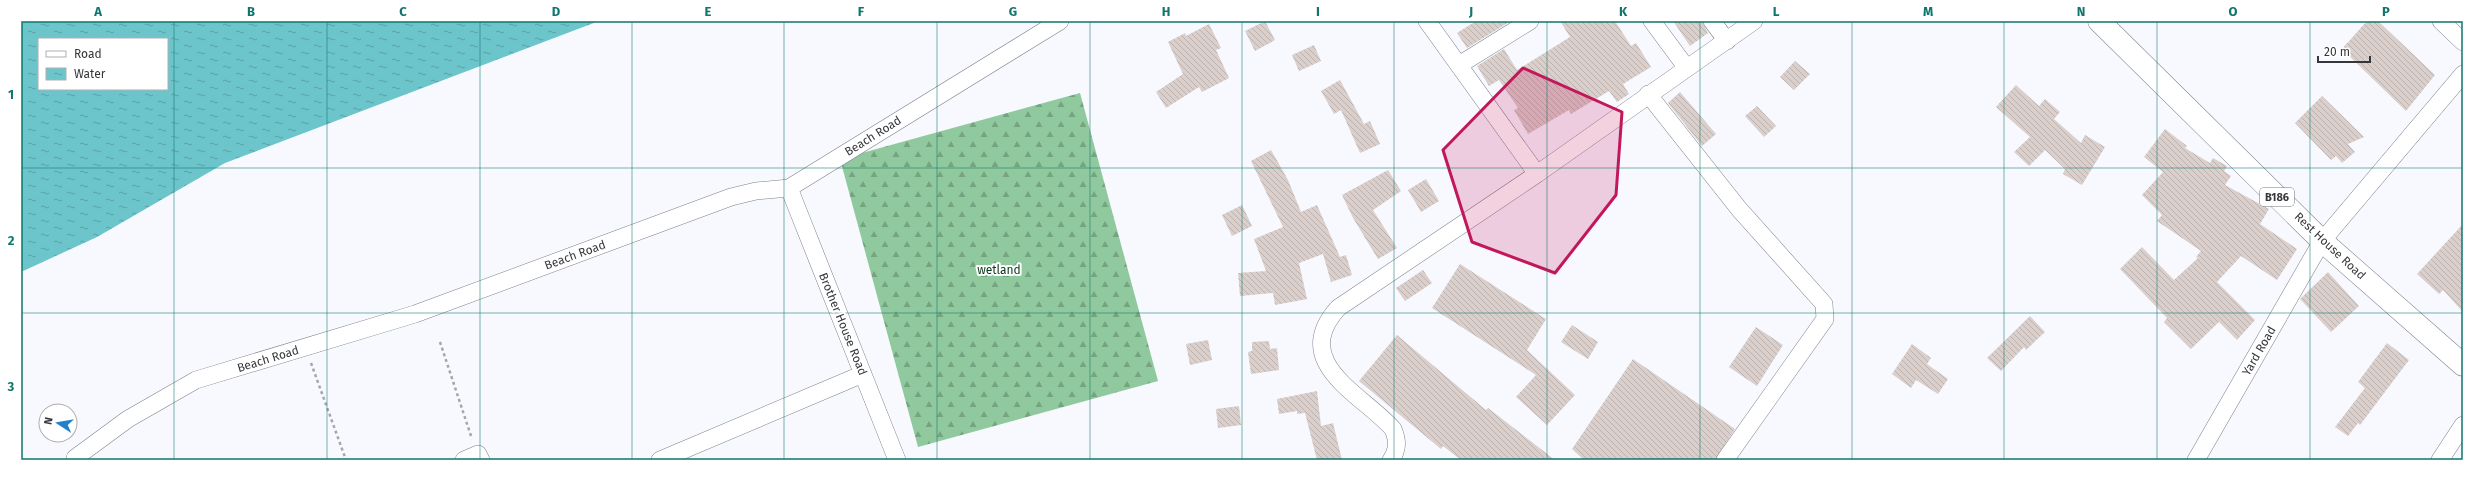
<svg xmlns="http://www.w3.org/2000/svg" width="2484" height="481" font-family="'Fira Sans',sans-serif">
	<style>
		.forest { fill: url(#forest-firs) }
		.water { fill: url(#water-ripples); fill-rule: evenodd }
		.building { fill: url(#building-back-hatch) }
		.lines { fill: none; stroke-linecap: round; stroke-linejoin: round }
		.minor-casing { stroke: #7e818a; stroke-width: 18 }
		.primary-casing { stroke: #7e818a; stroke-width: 23 }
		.path { stroke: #a5a6ab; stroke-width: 2.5; stroke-dasharray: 3 3; stroke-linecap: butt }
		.minor { stroke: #fff; stroke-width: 17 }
		.primary { stroke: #fff; stroke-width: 22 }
		.marked { fill: #c2185b; fill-opacity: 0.2; stroke: #c2185b; stroke-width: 3; stroke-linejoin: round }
		.grid { fill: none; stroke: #0f766e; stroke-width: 1; stroke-opacity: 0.55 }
		.labels { text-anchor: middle; stroke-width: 4; stroke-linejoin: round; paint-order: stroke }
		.shield { fill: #fff; stroke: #727376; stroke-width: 1 }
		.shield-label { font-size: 11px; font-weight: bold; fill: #36373b }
		.street-label { font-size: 12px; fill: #36373b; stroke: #fff }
		.park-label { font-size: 12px; fill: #0a371a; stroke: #fff }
		.neatline { fill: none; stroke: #0f766e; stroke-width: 1.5 }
		.grid-label { font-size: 13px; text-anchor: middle; font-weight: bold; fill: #0f766e }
	</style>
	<defs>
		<pattern id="forest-firs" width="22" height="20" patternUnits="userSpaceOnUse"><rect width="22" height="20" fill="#90c99d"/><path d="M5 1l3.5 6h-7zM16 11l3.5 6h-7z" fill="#76a481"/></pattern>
		<pattern id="water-ripples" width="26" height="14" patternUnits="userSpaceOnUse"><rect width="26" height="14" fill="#6bc5ca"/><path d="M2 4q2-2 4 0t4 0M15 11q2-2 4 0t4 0" fill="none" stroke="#59a1a5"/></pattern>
		<pattern id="building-back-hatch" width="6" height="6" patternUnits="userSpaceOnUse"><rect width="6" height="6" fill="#dacfcb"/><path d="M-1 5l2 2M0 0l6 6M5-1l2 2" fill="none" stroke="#bcb2af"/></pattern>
	</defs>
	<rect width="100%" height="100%" fill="#f7f9ff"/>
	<path class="forest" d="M1080,93L1158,381L918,447L840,159Z"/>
	<path class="water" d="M21,21H599L225,163L97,237L21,272ZM39,39H167V89H39Z"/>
	<path class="building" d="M1265,21L1275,40L1255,51L1245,31Z
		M1476,21H1511L1467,48L1457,33Z
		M1560,21H1615L1631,46L1636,43L1651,67L1623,84L1629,94L1617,102L1609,91L1571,114L1569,110L1528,134L1514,110L1518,108L1499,80L1489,86L1477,66L1504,49L1517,70L1570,37Z
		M1673,21H1702L1708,33L1690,46Z
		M2367,21H2378L2435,75L2406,111L2342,49Z
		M1209,24L1221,48L1216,50L1229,78L1202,92L1199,87L1166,108L1156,92L1183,74L1168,42L1185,33L1186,36Z
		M1314,45L1321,61L1299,71L1292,55Z
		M1795,61L1810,74L1794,90L1780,77Z
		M1340,80L1364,124L1370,121L1380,144L1360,153L1341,110L1334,114L1321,91Z
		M2016,85L2039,106L2045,99L2060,112L2054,119L2081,143L2085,135L2105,147L2082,185L2063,174L2065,169L2045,150L2029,166L2014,152L2030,137L1996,107Z
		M1680,92L1716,134L1702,146L1668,103Z
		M2322,96L2364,137L2348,144L2355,152L2342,163L2336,156L2331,160L2295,123Z
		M1757,106L1776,126L1764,137L1745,116Z
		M2165,129L2187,146L2185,148L2210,163L2213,158L2227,166L2224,171L2231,176L2225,185L2269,209L2260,224L2297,249L2277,280L2241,256L2217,282L2255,320L2237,340L2219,322L2191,349L2164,322L2167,318L2120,269L2142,247L2174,280L2198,258L2196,257L2201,251L2157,221L2162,215L2142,195L2163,172L2144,157Z
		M1271,150L1288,180L1301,212L1317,205L1340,257L1346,255L1352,275L1331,282L1323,254L1299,263L1307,299L1275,305L1273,293L1240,296L1238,273L1266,271L1254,239L1283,227L1251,161Z
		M1388,170L1401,191L1373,210L1397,248L1378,259L1353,218L1342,195Z
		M1426,179L1439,201L1421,212L1408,190Z
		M1242,205L1252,226L1232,236L1222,215Z
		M2463,224V312L2443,290L2439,294L2417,274Z
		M1460,264L1546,319L1527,350L1575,395L1547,425L1516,397L1536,375L1432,308Z
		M1423,270L1432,283L1405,301L1396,288Z
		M2328,272L2359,306L2331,332L2300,299Z
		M2030,316L2045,332L2026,350L2024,347L2001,371L1987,358Z
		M1572,325L1598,342L1588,359L1561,342Z
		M1756,327L1783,345L1757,386L1729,367Z
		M1397,335L1486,410L1488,408L1555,460H1461L1443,446L1441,449L1359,381Z
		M1208,340L1212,360L1190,365L1186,344Z
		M1269,341L1270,349L1277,348L1279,370L1251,374L1248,352L1252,351V342Z
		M2387,343L2409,360L2360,425L2358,423L2348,436L2335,427L2365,388L2358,382Z
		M1912,344L1931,358L1927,364L1948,379L1938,394L1916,380L1911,388L1892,374Z
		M1633,359L1735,429L1715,460H1584L1572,449Z
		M1317,391L1321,426L1333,423L1342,460H1317L1305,413L1297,414V411L1279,414L1277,399Z
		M1239,406L1241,425L1218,428L1216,409Z"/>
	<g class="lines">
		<g class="minor-casing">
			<path id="minor" d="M1427,21L1537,174L1754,21
				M1652,21L1686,67
				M1712,21L1727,41
				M2441,21L2463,42
				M1459,65L1530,21
				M1648,94L1739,209L1824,304L1825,319L1725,460
				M789,188L897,460
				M75,458L128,419L196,380L415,314L731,197L756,191L789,188L1060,21
				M464,460L478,454L481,460
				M660,460L863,374
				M1391,460C1398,449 1398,441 1393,429C1362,394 1289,363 1338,308L1537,174
				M2196,460L2322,241L2463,74
				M2440,460L2463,425"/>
		</g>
		<g class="primary-casing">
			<path id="primary" d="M2099,21L2322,241L2463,365"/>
		</g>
		<path class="path" d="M440,342L472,439
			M311,363L346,460"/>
		<use href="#minor" class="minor"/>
		<use href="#primary" class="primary"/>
	</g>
	<path class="marked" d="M1523,68L1622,112L1616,195L1555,273L1472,242L1443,150Z"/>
	<path class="grid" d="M174,21V460M327,21V460M480,21V460M632,21V460M784,21V460M937,21V460M1090,21V460M1242,21V460M1394,21V460M1547,21V460M1700,21V460M1852,21V460M2004,21V460M2157,21V460M2310,21V460M21,168H2463M21,313H2463"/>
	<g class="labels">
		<rect class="shield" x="2260" y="188" width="34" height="18" rx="3"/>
		<g class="shield-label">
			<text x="2277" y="201">B186</text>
		</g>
		<g class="street-label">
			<text transform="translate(873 136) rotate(-32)" y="4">Beach Road</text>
			<text transform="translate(2330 246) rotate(43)" y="4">Rest House Road</text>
			<text transform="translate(575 255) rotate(-20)" y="4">Beach Road</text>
			<text transform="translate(843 324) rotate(68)" y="4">Brother House Road</text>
			<text transform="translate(2259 351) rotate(-60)" y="4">Yard Road</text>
			<text transform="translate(268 359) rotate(-17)" y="4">Beach Road</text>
		</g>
		<g class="park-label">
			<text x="999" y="274">wetland</text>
		</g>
	</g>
	<rect width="2484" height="481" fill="none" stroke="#ffffff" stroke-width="44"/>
	<rect x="38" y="38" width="130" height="52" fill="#ffffff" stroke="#afafb1"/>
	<rect x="46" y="51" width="20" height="6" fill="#ffffff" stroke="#afafb1"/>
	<text x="74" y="58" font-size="12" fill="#36373b">Road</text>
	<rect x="46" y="68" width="20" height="12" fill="url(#water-ripples)" stroke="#afafb1"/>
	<text x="74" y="78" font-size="12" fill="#36373b">Water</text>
	<g transform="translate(58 423) rotate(282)"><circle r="19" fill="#ffffff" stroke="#afafb1"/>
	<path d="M0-3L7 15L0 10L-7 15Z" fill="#2181cd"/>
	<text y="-6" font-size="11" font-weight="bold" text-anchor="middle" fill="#36373b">N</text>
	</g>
	<path d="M2318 56v6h52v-6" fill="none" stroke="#36373b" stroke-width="2"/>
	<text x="2324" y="56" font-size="12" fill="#36373b" stroke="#ffffff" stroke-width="3" paint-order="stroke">20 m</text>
	<rect x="22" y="22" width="2440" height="437" class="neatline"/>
	<g class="grid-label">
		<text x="98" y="16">A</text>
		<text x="251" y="16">B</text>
		<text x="403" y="16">C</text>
		<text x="556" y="16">D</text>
		<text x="708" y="16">E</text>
		<text x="861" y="16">F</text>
		<text x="1013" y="16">G</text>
		<text x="1166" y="16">H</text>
		<text x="1318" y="16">I</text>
		<text x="1471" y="16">J</text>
		<text x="1623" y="16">K</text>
		<text x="1776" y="16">L</text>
		<text x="1928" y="16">M</text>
		<text x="2081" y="16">N</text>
		<text x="2233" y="16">O</text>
		<text x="2386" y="16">P</text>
		<text x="11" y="99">1</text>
		<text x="11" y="245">2</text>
		<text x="11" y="391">3</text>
	</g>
</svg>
